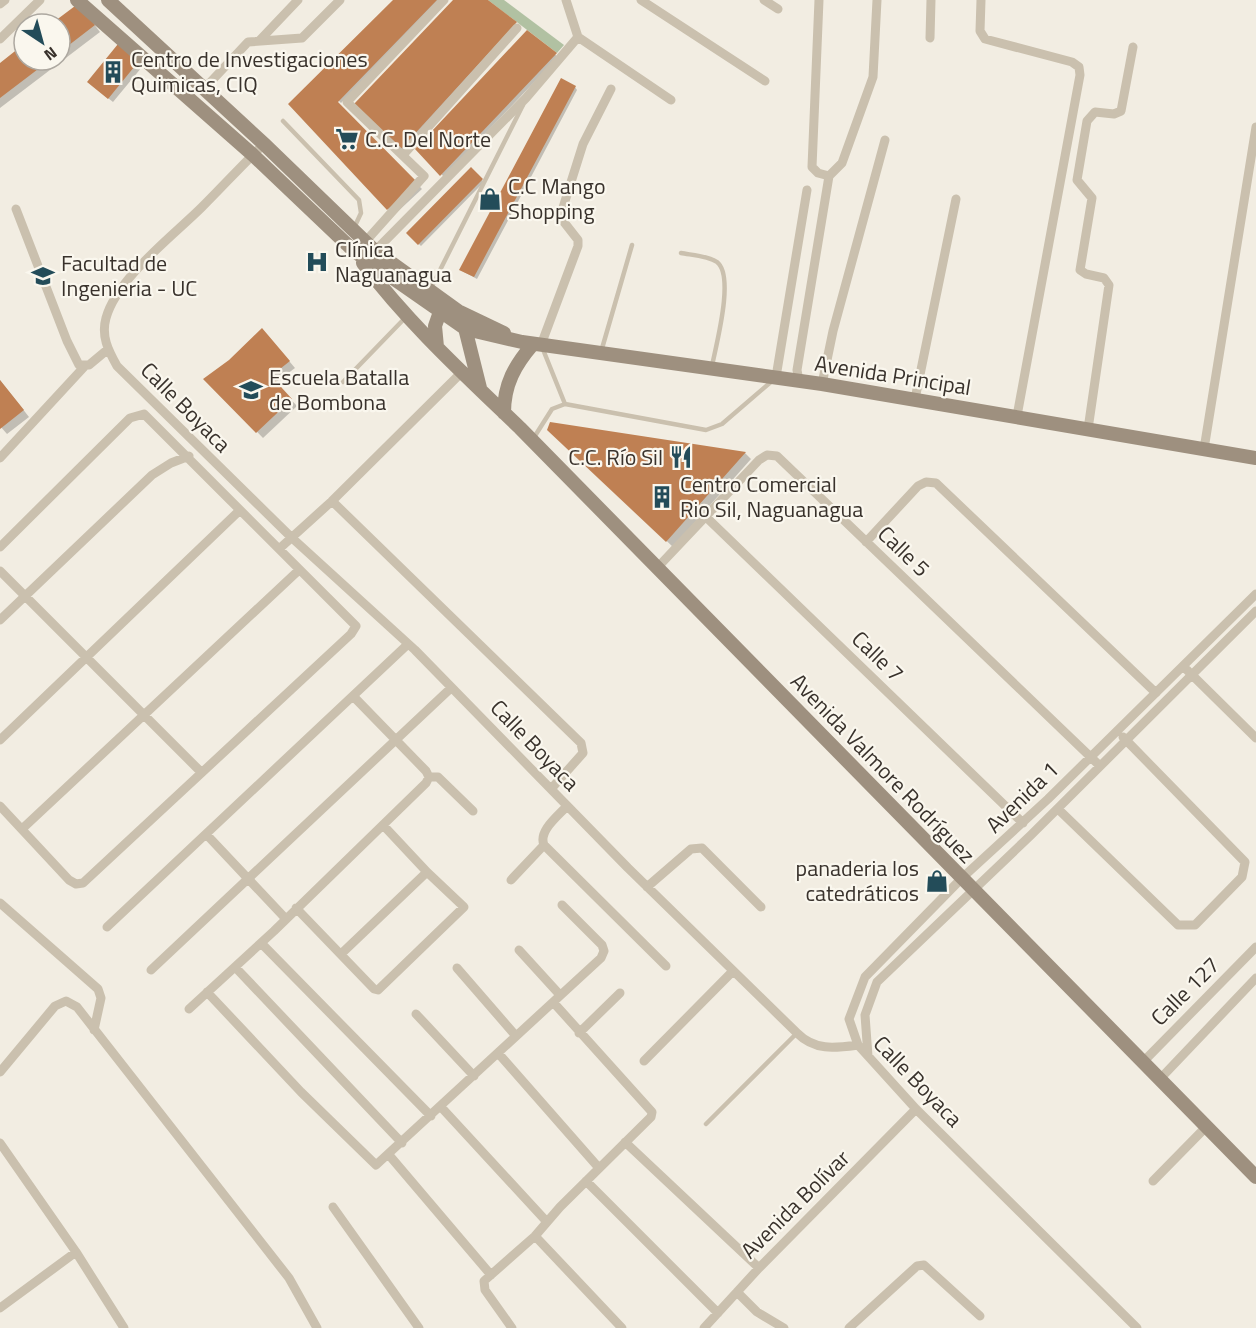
<svg xmlns="http://www.w3.org/2000/svg" width="1256" height="1328" font-family="'Titillium Web',sans-serif">
	<style>
		.green { fill: #b1c1a2 }
		.shadow { fill: #0003 }
		.building { fill: #bf8053 }
		.lines { fill: none; stroke-linecap: round; stroke-linejoin: round }
		.lane { stroke: #cac0ae; stroke-width: 4.5 }
		.street { stroke: #cac0ae; stroke-width: 9 }
		.secondary { stroke: #9e907f; stroke-width: 14 }
		.labels { text-anchor: middle; stroke-width: 4.5; stroke-linejoin: round; paint-order: stroke }
		.poi-label { font-size: 22px; fill: #39322c; stroke: #faf7ee; text-anchor: start }
		.street-label { font-size: 22px; fill: #39322c; stroke: #faf7ee }
	</style>
	<rect width="100%" height="100%" fill="#f2ede2"/>
	<path class="green" d="M488,0H504L564,45L557,53Z"/>
	<path class="shadow" d="M395,0H442L341,103L324,86L322,88L422,189L394,215L290,104Z
		M455,0H485L518,26L403,151L356,104Z
		M84,11L100,32L0,108V65L24,46V60H60V24H53Z
		M527,32L558,57L444,177L417,149Z
		M118,46L142,67L113,102L93,86Z
		M575,87L577,90L477,279L464,272Z
		M471,169L484,182L421,246L408,233Z
		M268,336L295,368L275,383L297,406L263,438L205,379Z
		M0,380L29,417L7,434L0,426Z
		M551,424L745,453L751,459L673,547L549,429Z"/>
	<path class="building" d="M393,0H437L338,102L417,182L387,210L288,104Z
		M453,0H488L517,22L400,150L354,104Z
		M79,3L95,25L60,52V24H51Z
		M527,30L557,53L440,176L415,149Z
		M24,44V60H50L0,98V63Z
		M118,44L139,61L108,99L87,82Z
		M561,78L576,86L474,277L459,270Z
		M471,167L483,179L418,245L406,233Z
		M262,328L290,361L271,376L292,399L256,433L203,379L229,360Z
		M0,380L24,410L0,429Z
		M550,422L746,452L666,542L547,430Z"/>
	<g class="lines">
		<path class="lane" d="M283,121L359,200L361,213L354,228
			M681,253C691,255 708,256 717,262C735,276 716,345 712,366
			M431,288L523,105
			M542,347L565,404
			M601,352L632,245
			M343,382L405,318
			M533,439L552,409L565,404L706,430L722,424L772,381
			M706,1124L797,1033"/>
		<path class="street" d="M566,0L578,37L671,100
			M641,0L765,81
			M764,0L778,9
			M819,0L812,167L818,173L829,176
			M981,0L980,31L985,39L1072,62L1079,67L1080,75L1017,416
			M0,4L5,0
			M930,38L931,0
			M0,39L40,0
			M259,41L298,0
			M204,89L248,42L302,38L340,0
			M264,144C243,164 223,186 202,207C174,235 117,278 106,318C101,336 108,350 117,366L291,537L415,650L628,868L797,1033C815,1051 835,1048 858,1045L916,1109L1137,1328
			M403,155L517,28
			M16,209L67,341L79,365H89L107,350
			M365,242L424,176L347,102L444,0
			M375,251L526,98L578,37
			M541,345L578,246V240L560,217L583,144L611,89
			M776,377L807,190
			M799,381L797,370L829,176L842,163L873,77L877,0
			M822,384L833,331L885,140
			M915,399L956,199
			M1088,429L1109,285L1104,278L1086,274L1080,270L1092,198L1077,180L1087,121L1095,112L1114,114L1121,111L1133,47
			M1204,449L1256,127
			M0,458L84,367
			M332,501L581,743L583,753L551,789
			M705,516L1023,823
			M866,542L918,486L926,482L936,483L1156,693
			M0,547L130,418L144,414L356,626L351,634L83,883L76,884L69,880L0,806
			M279,549L332,501L461,373
			M657,568L759,460L767,455L777,456L1100,766
			M0,571L201,772
			M0,620L152,475L171,463L189,456
			M1187,670L1256,738
			M0,740L239,511
			M429,777H438L473,811
			M567,806C558,816 538,831 544,845L666,966
			M1058,809L1178,925H1195L1242,877L1245,862L1123,737
			M383,825L427,872
			M22,829L299,570
			M206,834L286,919
			M511,880L544,845
			M647,887L691,849L702,848L761,907
			M0,903L98,989L101,998L94,1030
			M296,908L374,989L378,990L464,907L427,872L341,954
			M107,927L407,645
			M261,943L431,1116
			M519,950L560,995
			M235,967L402,1143
			M457,968L516,1036
			M151,970L451,688
			M207,992L301,1092L376,1165L601,958L604,951L602,945L562,905
			M189,1009L274,931L426,783L429,777L426,771L353,696
			M416,1014L474,1076
			M579,1033L620,993
			M858,1045L849,1019L865,977L962,878L1048,799L1256,594
			M498,1053L599,1168
			M868,1056L865,1015L877,982L1031,835L1256,611
			M644,1061L733,971
			M1142,1063L1256,947
			M0,1072L55,1006L66,1001L77,1007L289,1278L317,1328
			M1159,1080L1256,978
			M441,1107L547,1222
			M625,1142L759,1268
			M0,1143L76,1252L124,1328
			M389,1155L491,1275
			M586,1181L718,1313
			M1153,1181L1206,1127
			M333,1207L419,1328
			M535,1236L622,1328
			M737,1292L757,1312L784,1328
			M0,1308L76,1252
			M512,1328L485,1290L484,1281L535,1236L560,1207L651,1117L652,1112L553,1002
			M704,1328L759,1268L916,1109
			M849,1328L917,1266L924,1265L980,1316"/>
		<path class="secondary" d="M77,0L253,155L354,251L466,329L522,342L822,384L1256,458
			M108,0L264,144L375,251L458,311L504,333
			M363,263C409,324 465,375 520,428L1256,1177
			M464,324L480,388
			M437,347L435,326L442,306
			M504,413C504,384 515,365 533,344"/>
	</g>
	<defs>
		<g id="building-bare" transform="scale(1.8)"><path d="M-4-6H4V6H1V3H-1V6H-4ZM-2.5-4.3h1.7v1.8h-1.7ZM.8-4.3h1.7v1.8H.8ZM-2.5-1h1.7V.8h-1.7ZM.8-1h1.7V.8H.8Z" fill="#234c59" stroke="#faf7ee" stroke-width="2.5" paint-order="stroke"/></g>
		<g id="supermarket-bare" transform="scale(1.8)"><path d="M-6-5.5h2.5l.6 2H6L4.5 2H-2.5L-4.4-4H-6ZM-1.5 3.2a1.3 1.3 0 1 0 .1 0ZM3 3.2a1.3 1.3 0 1 0 .1 0Z" fill="#234c59" stroke="#faf7ee" stroke-width="2.5" paint-order="stroke"/></g>
		<g id="shop-bare" transform="scale(1.8)"><path d="M-5-2.5h2.3a2.7 3.5 0 0 1 5.4 0H5L5.5 6h-11ZM-1.5-2.5h3a1.5 2.3 0 0 0-3 0Z" fill="#234c59" stroke="#faf7ee" stroke-width="2.5" paint-order="stroke"/></g>
		<g id="hospital-bare" transform="scale(1.8)"><path d="M-5-5h3v3.5h4V-5h3V5h-3V1.5h-4V5h-3Z" fill="#234c59" stroke="#faf7ee" stroke-width="2.5" paint-order="stroke"/></g>
		<g id="university-bare" transform="scale(1.8)"><path d="M0-5L7-2L0 1L-7-2ZM-4 1L0 2.5L4 1V4Q0 6-4 4Z" fill="#234c59" stroke="#faf7ee" stroke-width="2.5" paint-order="stroke"/></g>
		<g id="school-bare" transform="scale(1.8)"><path d="M0-5L7-2L0 1L-7-2ZM-4 1L0 2.5L4 1V4Q0 6-4 4Z" fill="#234c59" stroke="#faf7ee" stroke-width="2.5" paint-order="stroke"/></g>
		<g id="restaurant-bare" transform="scale(1.8)"><path d="M-5-6h1v4h1v-4h1v4h1v-4h1v5L-1.5 .5V6h-2V.5L-5-1ZM5-6V6H3V1.5H1.5Q1.5-4 5-6Z" fill="#234c59" stroke="#faf7ee" stroke-width="2.5" paint-order="stroke"/></g>
	</defs>
	<g fill-rule="evenodd">
		<use href="#building-bare" x="113" y="72"/>
		<use href="#supermarket-bare" x="347" y="139"/>
		<use href="#shop-bare" x="490" y="199"/>
		<use href="#hospital-bare" x="317" y="262"/>
		<use href="#university-bare" x="43" y="276"/>
		<use href="#school-bare" x="251" y="390"/>
		<use href="#restaurant-bare" x="681" y="457"/>
		<use href="#building-bare" x="662" y="497"/>
		<use href="#shop-bare" x="937" y="881"/>
	</g>
	<g class="labels">
		<g class="poi-label">
			<text x="131" y="67">Centro de Investigaciones<tspan x="131" dy="25">Quimicas, CIQ</tspan></text>
			<text x="365" y="147">C.C. Del Norte</text>
			<text x="508" y="194">C.C Mango<tspan x="508" dy="25">Shopping</tspan></text>
			<text x="335" y="257">Clínica<tspan x="335" dy="25">Naguanagua</tspan></text>
			<text x="61" y="271">Facultad de<tspan x="61" dy="25">Ingenieria - UC</tspan></text>
			<text x="269" y="385">Escuela Batalla<tspan x="269" dy="25">de Bombona</tspan></text>
			<text x="663" y="465" text-anchor="end">C.C. Río Sil</text>
			<text x="680" y="492">Centro Comercial<tspan x="680" dy="25">Rio Sil, Naguanagua</tspan></text>
			<text x="919" y="876" text-anchor="end">panaderia los<tspan x="919" dy="25">catedráticos</tspan></text>
		</g>
		<g class="street-label">
			<text transform="translate(893 375) rotate(9)" y="8">Avenida Principal</text>
			<text transform="translate(186 407) rotate(45)" y="8">Calle Boyaca</text>
			<text transform="translate(904 551) rotate(44)" y="8">Calle 5</text>
			<text transform="translate(878 656) rotate(44)" y="8">Calle 7</text>
			<text transform="translate(535 745) rotate(46)" y="8">Calle Boyaca</text>
			<text transform="translate(883 768) rotate(46)" y="8">Avenida Valmore Rodríguez</text>
			<text transform="translate(1022 797) rotate(-44)" y="8">Avenida 1</text>
			<text transform="translate(1185 991) rotate(-45)" y="8">Calle 127</text>
			<text transform="translate(918 1081) rotate(46)" y="8">Calle Boyaca</text>
			<text transform="translate(795 1204) rotate(-45)" y="8">Avenida Bolívar</text>
		</g>
	</g>
	<g transform="translate(42 42) rotate(144)"><circle r="28" fill="#faf7ee" stroke="#ada8a0" stroke-width="1.5"/>
	<path d="M0-4.5L10 22L0 15L-10 22Z" fill="#234c59"/>
	<text y="-9" font-size="16" font-weight="bold" text-anchor="middle" fill="#39322c">N</text>
	</g>
</svg>
